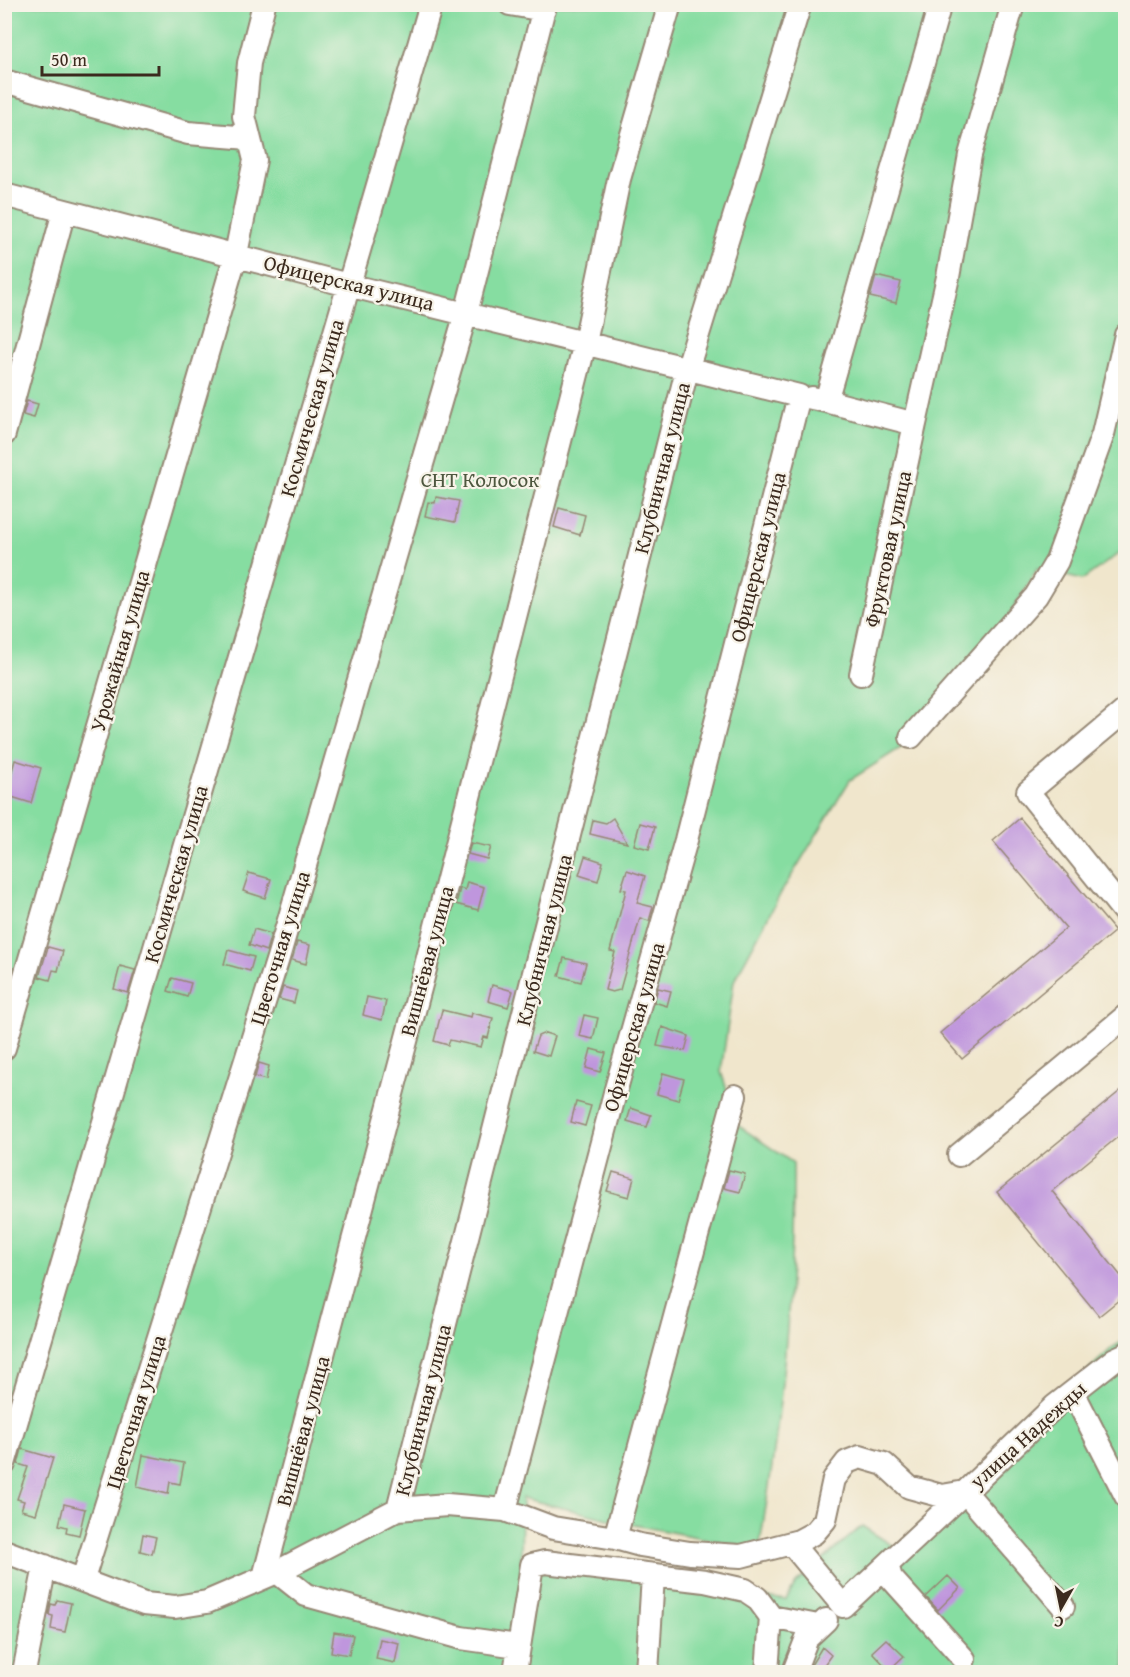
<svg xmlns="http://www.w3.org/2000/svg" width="1130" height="1677" font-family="'Gentium Book Plus',serif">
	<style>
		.green { fill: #86dda1; stroke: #608460; stroke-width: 1.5 }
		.building { fill: #bf96dd }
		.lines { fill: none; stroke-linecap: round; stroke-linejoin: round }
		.minor-casing { stroke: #968875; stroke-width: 26 }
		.minor { stroke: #fff; stroke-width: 22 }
		.labels { text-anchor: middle; stroke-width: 4.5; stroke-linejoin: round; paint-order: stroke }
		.street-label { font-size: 21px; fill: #3b2a1e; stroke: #f7f3e8 }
		.park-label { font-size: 21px; fill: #4e573f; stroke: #f7f3e8 }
	</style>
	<rect width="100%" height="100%" fill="#f7f3e8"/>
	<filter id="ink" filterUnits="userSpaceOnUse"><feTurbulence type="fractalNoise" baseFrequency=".0167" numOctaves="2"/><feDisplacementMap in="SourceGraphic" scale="12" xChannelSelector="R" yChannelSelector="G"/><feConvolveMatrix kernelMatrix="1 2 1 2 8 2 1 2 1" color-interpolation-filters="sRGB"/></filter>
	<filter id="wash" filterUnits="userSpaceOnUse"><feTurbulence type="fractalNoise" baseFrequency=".008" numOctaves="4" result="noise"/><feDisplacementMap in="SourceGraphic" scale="24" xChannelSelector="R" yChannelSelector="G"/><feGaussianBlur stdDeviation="1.35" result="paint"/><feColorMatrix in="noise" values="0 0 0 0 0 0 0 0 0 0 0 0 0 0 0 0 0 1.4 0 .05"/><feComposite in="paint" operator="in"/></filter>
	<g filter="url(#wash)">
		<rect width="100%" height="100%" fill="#f0e6cc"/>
		<path class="green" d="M5,5H1125V549L1082,580L1037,569L978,669L913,740L850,780L782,891L734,981L721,1072L739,1126L793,1163C794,1292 781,1422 759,1549L629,1524L522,1498L521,1570L535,1563L786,1600L796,1583L862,1526L898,1549L1113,1347L1125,1340V1672H5Z"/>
		<g id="blocks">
			<path class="building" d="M876,276L901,282L896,303L870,297Z
				M27,401L38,404L34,418L23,415Z
				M436,497L459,501L455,522L425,516L428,502L435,503Z
				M559,508L585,515L580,535L554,527Z
				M15,760L41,768L31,803L5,795Z
				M613,818L627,843L590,834L593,820L606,823Z
				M1020,818L1115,931L962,1059L940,1033L1066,928L993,841Z
				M640,823L655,827L649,849L634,845Z
				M471,843L491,847L487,859L468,854Z
				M585,856L603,862L598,881L579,875Z
				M627,870L645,876L637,903L653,907L649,921L640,918L620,990L612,992L605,990L615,952L610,951L626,890L621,889Z
				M249,873L271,879L265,898L243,891Z
				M467,882L484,887L478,910L456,904L460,888L465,890Z
				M254,929L271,934L266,951L249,945Z
				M297,942L310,945L306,964L292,960Z
				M48,947L63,951L58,971L53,970L50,980L39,977Z
				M228,950L254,957L250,971L224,964Z
				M564,958L586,963L581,982L559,976Z
				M120,966L135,970L128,993L114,989Z
				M172,978L191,983L187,997L168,991Z
				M492,985L513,991L508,1007L488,1001Z
				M283,987L297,991L294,1003L279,999Z
				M658,988L671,991L667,1006L654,1002Z
				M367,997L386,1001L382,1020L363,1015Z
				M442,1010L471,1017L472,1013L493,1018L488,1038L484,1037L481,1047L450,1040L448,1045L434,1041Z
				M584,1015L598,1018L593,1039L579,1036Z
				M662,1027L689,1036L685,1051L657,1046Z
				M545,1033L555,1036L549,1056L533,1051L538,1036Z
				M591,1049L606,1053L600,1072L586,1068Z
				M259,1063L269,1066L266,1080L255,1077Z
				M663,1073L684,1079L678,1100L657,1094Z
				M1125,1087V1131L1052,1191L1125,1281V1295L1099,1316L997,1192Z
				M576,1102L591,1106L585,1126L571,1122Z
				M631,1108L651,1115L647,1127L627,1121Z
				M729,1170L745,1174L740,1192L724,1188Z
				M613,1172L634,1178L629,1197L607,1191Z
				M22,1449L53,1458L36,1514L21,1510L24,1501L17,1499L28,1467L18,1464Z
				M143,1455L184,1463L180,1484L170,1482L168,1494L137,1487Z
				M64,1504L85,1509L79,1535L66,1532L67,1527L59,1525Z
				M143,1534L156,1537L152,1554L140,1551Z
				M948,1576L960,1588L938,1610L926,1597Z
				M57,1600L71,1603L65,1632L51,1629L53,1616L49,1615L51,1604L55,1605Z
				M334,1632L353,1635L349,1655L331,1652Z
				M380,1639L399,1643L395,1663L376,1659Z
				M886,1639L904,1656L889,1670L872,1652Z
				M822,1647L831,1655L819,1672L811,1665Z"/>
		</g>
	</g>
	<g filter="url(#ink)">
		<use href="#blocks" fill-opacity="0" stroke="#968875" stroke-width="1.5"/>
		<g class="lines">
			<g class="minor-casing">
				<path id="minor" d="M510,4L544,10
					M4,81L188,133L249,138
					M4,195L348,285L799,396L686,840L616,1089L505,1510
					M812,398L826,401L940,4
					M826,401L915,424L948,277L970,155L1013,4
					M4,434L64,211
					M861,674L915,424
					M1126,710L1028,792L1126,914
					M911,737L1036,596L1057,561L1103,434L1126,335
					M4,1048L236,254L255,160L244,116L249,63L264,4
					M959,1155L1126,1016
					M1073,1392L1126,1496
					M4,1464L431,4
					M398,1509L687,370L800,4
					M615,1538L735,1096
					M791,1543L843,1606L965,1492
					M4,1551L144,1604L175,1607L207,1602L277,1572L398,1509L447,1505L505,1510L553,1528L615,1538L640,1545L690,1553L741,1556L799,1541L814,1533L825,1520L834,1479L847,1462L860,1457L884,1464L909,1487L942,1496L965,1492
					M887,1565L891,1578L964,1659
					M277,1572L306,1595L461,1638L518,1646
					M264,1577L423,977L585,343L619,179L670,4
					M83,1579L278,958L466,313L545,4
					M1063,1606L965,1492L1055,1406L1115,1359L1126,1354
					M24,1672L45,1566
					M515,1672L532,1565L545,1562L705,1581L745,1590L757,1598L771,1617L818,1626
					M647,1672L653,1576
					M767,1672L771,1617
					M797,1672L795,1669L807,1638L826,1620"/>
			</g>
			<use href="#minor" class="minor"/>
		</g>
	</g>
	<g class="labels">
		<g class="street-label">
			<text transform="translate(349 283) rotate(14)" y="7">Офицерская улица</text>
			<text transform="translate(312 408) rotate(-74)" y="7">Космическая улица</text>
			<text transform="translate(662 468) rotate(-76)" y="7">Клубничная улица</text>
			<text transform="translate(888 549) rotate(-78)" y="7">Фруктовая улица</text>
			<text transform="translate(758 557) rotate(-76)" y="7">Офицерская улица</text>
			<text transform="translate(120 651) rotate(-74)" y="7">Урожайная улица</text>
			<text transform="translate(176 874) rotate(-74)" y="7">Космическая улица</text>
			<text transform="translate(544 940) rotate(-76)" y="7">Клубничная улица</text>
			<text transform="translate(280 948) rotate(-73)" y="7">Цветочная улица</text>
			<text transform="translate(427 961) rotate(-75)" y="7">Вишнёвая улица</text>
			<text transform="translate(634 1027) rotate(-74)" y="7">Офицерская улица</text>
			<text transform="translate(423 1410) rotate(-76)" y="7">Клубничная улица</text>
			<text transform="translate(136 1412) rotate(-73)" y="7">Цветочная улица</text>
			<text transform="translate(303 1431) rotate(-75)" y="7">Вишнёвая улица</text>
			<text transform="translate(1028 1435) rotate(-42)" y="7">улица Надежды</text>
		</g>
		<g class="park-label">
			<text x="480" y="487">СНТ Колосок</text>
		</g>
	</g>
	<rect width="1130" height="1677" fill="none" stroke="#f7f3e8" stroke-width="24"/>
	<g transform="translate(1061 1608) rotate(189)" stroke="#f7f3e8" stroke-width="4.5" paint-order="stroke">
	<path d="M0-4.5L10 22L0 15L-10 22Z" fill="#3b2a1e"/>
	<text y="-9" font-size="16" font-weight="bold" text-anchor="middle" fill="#3b2a1e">С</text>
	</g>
	<path d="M42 66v9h117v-9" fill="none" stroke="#3b2a1e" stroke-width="3"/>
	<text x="51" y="66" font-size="18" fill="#3b2a1e" stroke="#f7f3e8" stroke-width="4.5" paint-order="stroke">50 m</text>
</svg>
